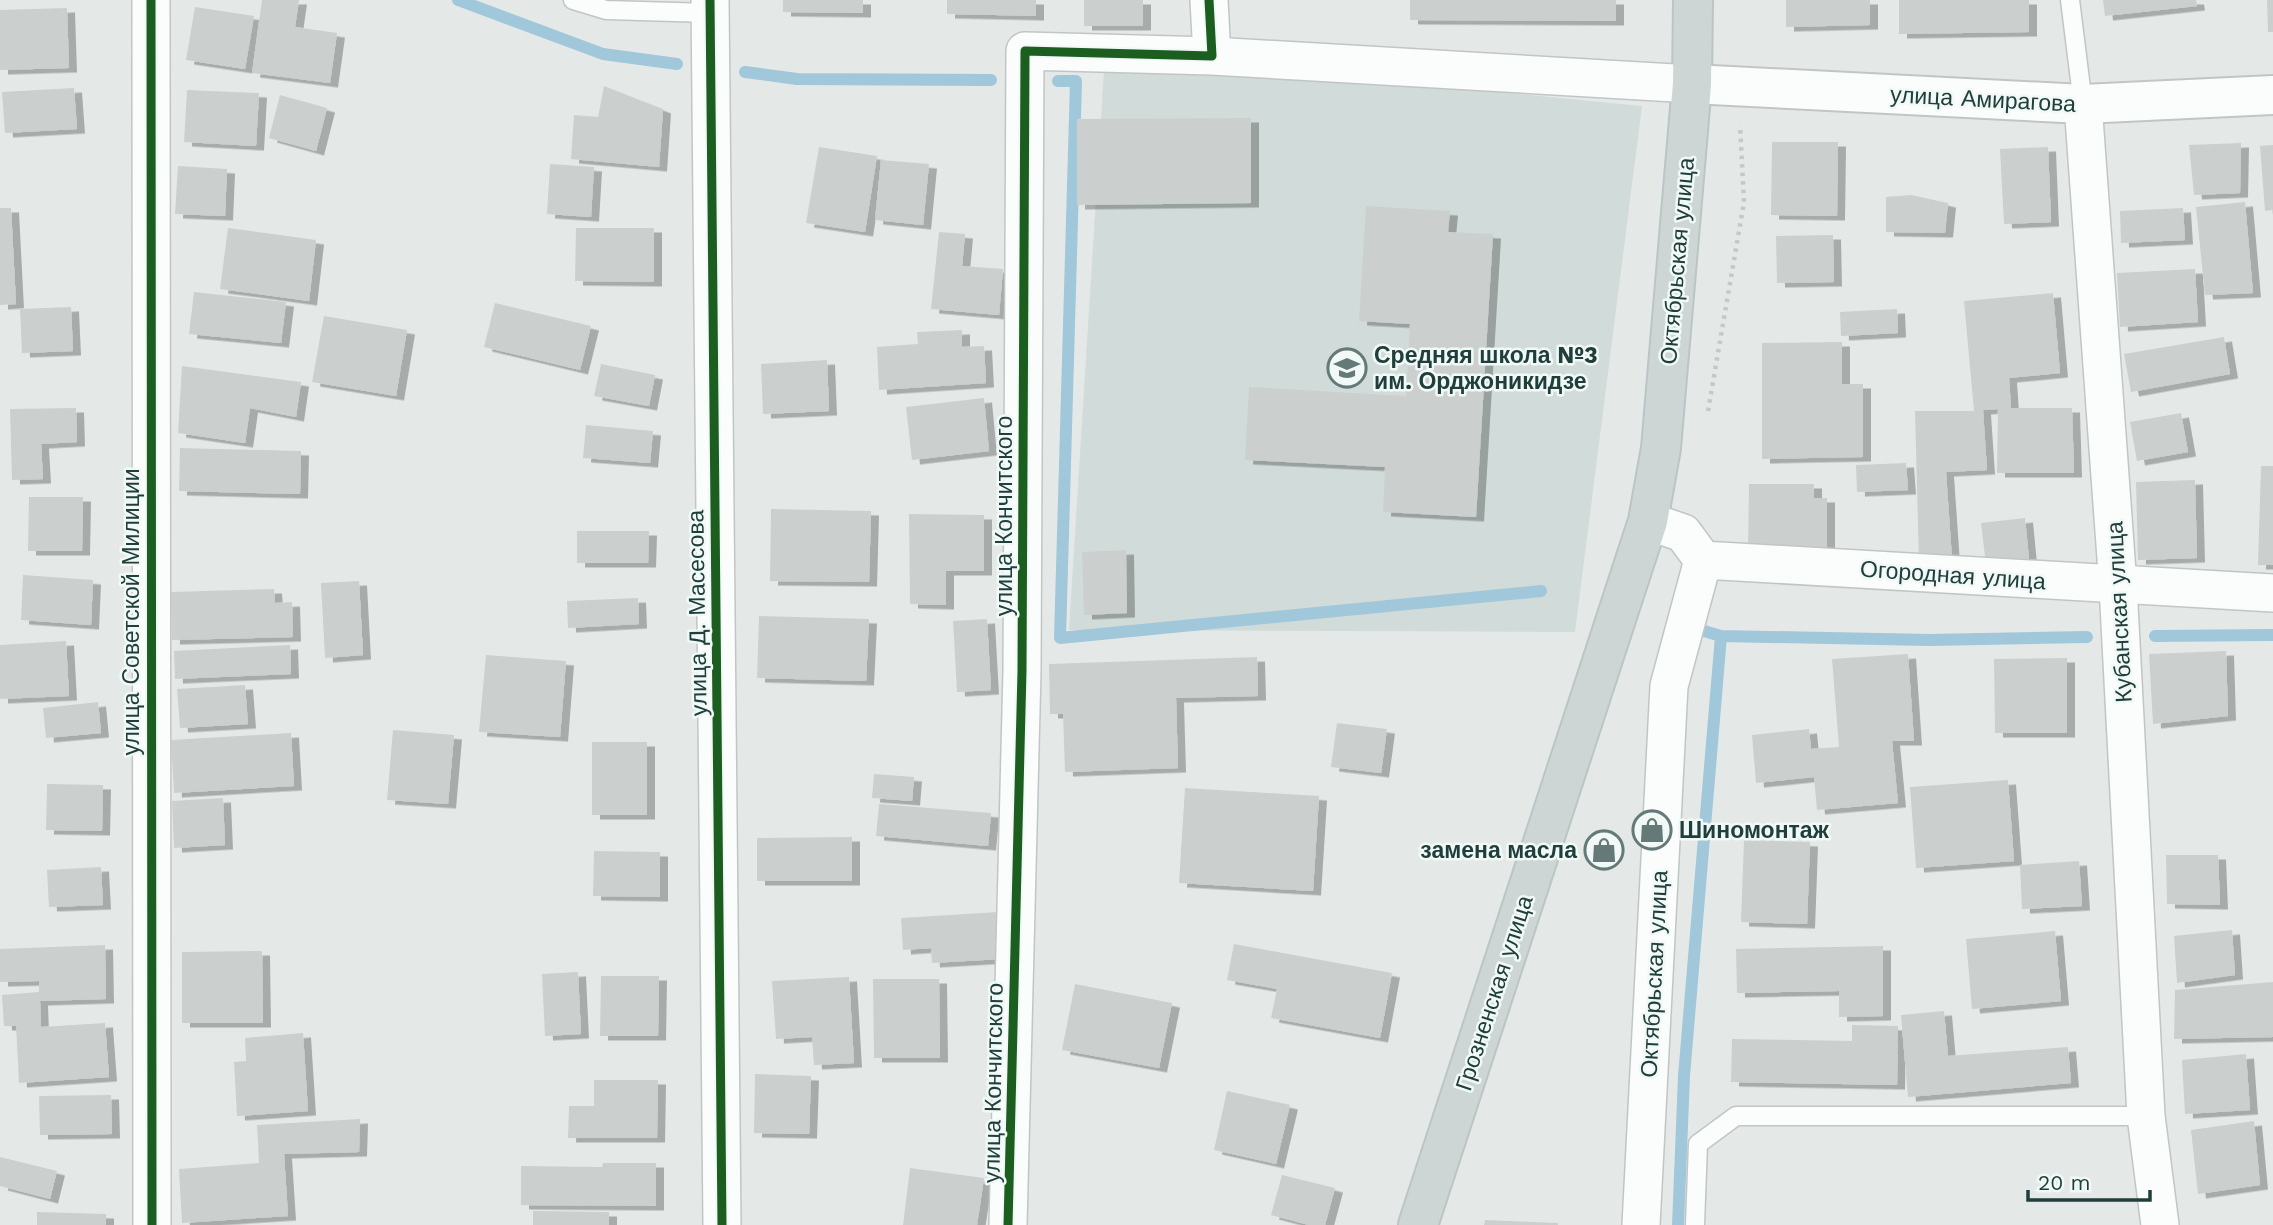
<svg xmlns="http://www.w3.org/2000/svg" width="2273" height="1225" font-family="'Work Sans',sans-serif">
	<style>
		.built { fill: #d1dbd9 }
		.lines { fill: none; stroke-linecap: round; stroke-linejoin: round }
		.stream { stroke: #a1c7db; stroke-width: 12 }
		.building { fill: #cbd0cf; filter: url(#shadow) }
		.service-casing { stroke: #c1c6c5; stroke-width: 21 }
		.minor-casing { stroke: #c1c6c5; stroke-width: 40 }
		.tertiary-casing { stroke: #c1c6c5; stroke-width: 42 }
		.primary-casing { stroke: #bcc5c5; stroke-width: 42 }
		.path { stroke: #c0cac9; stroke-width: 4.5; stroke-dasharray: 3.5 5; stroke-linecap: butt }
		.service { stroke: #fbfcfc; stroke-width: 18 }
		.minor { stroke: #fbfcfc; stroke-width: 37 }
		.tertiary { stroke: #fbfcfc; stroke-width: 38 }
		.primary { stroke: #cdd5d5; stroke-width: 38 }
		.cycleway-casing { stroke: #f1f9f6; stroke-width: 13 }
		.cycleway { stroke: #1b5e20; stroke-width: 9 }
		.labels { text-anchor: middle; stroke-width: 5; stroke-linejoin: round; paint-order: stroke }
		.street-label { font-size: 23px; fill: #203e3c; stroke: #f1f9f6 }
		.poi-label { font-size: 23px; font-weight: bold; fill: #203e3c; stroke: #f1f9f6; text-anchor: start }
	</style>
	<defs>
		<filter id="shadow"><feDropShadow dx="8" dy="4.5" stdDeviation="0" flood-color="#0004"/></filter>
	</defs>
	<rect width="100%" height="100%" fill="#e4e9e8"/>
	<path class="built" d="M1105,54L1642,106L1575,632L1069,630Z"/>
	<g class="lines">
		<path class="stream" d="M458,0L603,54L677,64
			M745,72L797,79L991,80
			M1058,81H1076L1060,638L1541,591
			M1704,631L1721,636L1929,640L2087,637
			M2155,636L2273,635
			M1678,1225L1684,1076L1721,636"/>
	</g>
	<path class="building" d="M262,0H299L295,27L337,33L330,83L252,73Z
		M783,0H863V13L783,12Z
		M947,0H1036V16L947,14Z
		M1084,0H1143V26H1084Z
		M1410,0H1616V21L1410,20Z
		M1786,0H1870V25L1786,27Z
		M1899,0H2029V32L1899,34Z
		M2103,0H2196L2197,6L2105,16Z
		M2267,0H2273V32H2268Z
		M195,7L254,16L245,69L186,60Z
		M67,8L69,68L0,70V10Z
		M604,86L663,109L659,167L571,159L574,115L598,117Z
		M74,88L77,129L5,133L2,92Z
		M187,90L259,93L256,146L184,142Z
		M280,95L327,108L316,151L269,138Z
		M1251,118V203L1077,205V119Z
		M1772,142H1838L1837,216L1771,215Z
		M2241,143L2240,193L2194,195L2189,145Z
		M2273,145V210L2265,211L2260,146Z
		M819,147L877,156L865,232L806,223Z
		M2048,147L2051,222L2004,224L2000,149Z
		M881,160L929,164L923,225L875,220Z
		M550,164L594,167L591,217L547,214Z
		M178,166L227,169L225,216L175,214Z
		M1911,195L1948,203L1945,233L1886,232V197Z
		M2245,202L2253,293L2205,295L2196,207Z
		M1366,206L1450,211L1448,232L1493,234L1476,517L1383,512L1385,467L1245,460L1249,387L1406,396L1410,324L1359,321Z
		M0,208H11L16,304L0,305Z
		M2183,208L2185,240L2121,243L2120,211Z
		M228,228L316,240L309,301L220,289Z
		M576,228H654V282L575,281Z
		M939,232L965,234L962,266L1003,269L999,315L931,309Z
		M1833,235L1834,282L1777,283L1776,236Z
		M2195,269L2198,322L2120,327L2117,273Z
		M194,292L286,302L281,343L189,334Z
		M2053,293L2060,373L2009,378L2011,408H2072L2074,473H1997L1998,409L1983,410L1987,470L1946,472L1952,559L1919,562L1915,411H1974L1964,301Z
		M495,303L591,326L580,370L484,347Z
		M71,307L73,351L22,353L20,309Z
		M1897,309L1898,333L1841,336L1840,312Z
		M324,316L407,330L396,396L312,382Z
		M962,330V347L984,346L986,383L879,390L877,347L918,344L917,332Z
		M2224,337L2230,374L2131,392L2124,354Z
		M1842,342V384H1863V457L1762,459V343Z
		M827,360L829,411L763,414L761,364Z
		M601,364L655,375L649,406L594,396Z
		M182,366L301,382L296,417L250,408L245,443L178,433Z
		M984,398L989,451L912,460L906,407Z
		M76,408L77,442L41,444L43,479L12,480L10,409Z
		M2181,413L2188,452L2137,461L2130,422Z
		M586,425L653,431L650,463L583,458Z
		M180,448L301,451L300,494L179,491Z
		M1906,463L1908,490L1857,492L1856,465Z
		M2261,466H2273V565H2258Z
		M2195,480L2197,558L2138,560L2136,482Z
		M1749,484H1814V498H1827V555H1748Z
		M29,497H83L82,551H28Z
		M771,509L871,511L869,582L770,581Z
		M909,514L984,515V571H946V605L910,604Z
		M2025,518L2029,559L1986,565L1981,523Z
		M577,531H649L648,563H577Z
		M1126,550L1127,613L1084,615L1082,552Z
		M23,575L93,580L91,625L21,620Z
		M359,581L363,655L325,658L321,583Z
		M274,589L275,603L292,602L293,637L172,640L171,592Z
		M638,598L639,624L568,628L567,601Z
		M759,616L869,619L866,681L757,678Z
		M987,619L991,690L957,692L953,621Z
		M66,641L69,696L0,699V645Z
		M290,645L291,674L175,679L174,651Z
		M2226,651L2228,716L2153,724L2149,654Z
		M1908,654L1914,741H1892L1898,803L1817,810L1814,777L1756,783L1752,735L1809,729L1811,749L1839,747L1832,659Z
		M486,655L566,661L560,737L479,732Z
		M1257,657L1258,696L1176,698L1178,768L1065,772L1063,714H1050L1049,664Z
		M2067,658V733H1995L1994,659Z
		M245,685L248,724L180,728L177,689Z
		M98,702L101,733L46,738L43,708Z
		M1337,723L1387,729L1381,773L1331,767Z
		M393,730L454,735L448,804L387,800Z
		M291,733L294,786L174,793L171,740Z
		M592,742H647V815H592Z
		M874,774L914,777L912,801L872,798Z
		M2008,780L2014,861L1916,868L1910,787Z
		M47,784L103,785L102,831L46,830Z
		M1185,788L1319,796L1313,891L1179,883Z
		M223,798L225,845L174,848L172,801Z
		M879,804L991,813L988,846L876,836Z
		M852,837V881H757V838Z
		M1744,840L1810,842L1807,924L1741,922Z
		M594,851L660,852V897L593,896Z
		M2166,855H2218L2220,905L2167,904Z
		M2079,861L2082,906L2022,909L2020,865Z
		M101,867L103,905L49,907L47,870Z
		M998,912L1001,959L932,963L931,948L903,950L901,918Z
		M2232,930L2235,975L2177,983L2174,936Z
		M2055,931L2061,1001L1972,1009L1966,939Z
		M1234,944L1392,973L1380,1038L1271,1018L1277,989L1227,980Z
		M105,945L106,999L40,1001L41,1027L105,1023L109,1077L19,1083L16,1026H4L2,995L39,992V981L0,982V949Z
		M1883,946V1016L1839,1017V991L1737,993L1736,949Z
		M262,951L263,1023H182V952Z
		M578,972L581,1034L545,1036L542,974Z
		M601,976H659L658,1036H600Z
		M849,977L854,1063L814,1065L812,1037L776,1039L772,981Z
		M873,979H939L940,1058H874Z
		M2273,982V1037L2174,1039L2175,990Z
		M1075,984L1172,1003L1159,1068L1062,1050Z
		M1944,1011L1948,1056L2068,1047L2071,1083L1908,1097L1901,1015Z
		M1852,1025L1898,1026L1897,1085L1731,1082L1732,1039L1852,1041Z
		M303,1033L308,1111L237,1116L234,1062L246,1061L245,1038Z
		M2246,1054L2250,1110L2185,1114L2182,1060Z
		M755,1074L811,1076L809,1134L754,1133Z
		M594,1080H658L657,1138H568L569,1106H594Z
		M1227,1091L1290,1105L1276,1164L1214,1150Z
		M111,1095L112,1134L40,1135L39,1096Z
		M360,1119L359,1152L284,1154L288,1216L182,1223L179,1169L259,1163L257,1125Z
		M2254,1121L2260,1185L2198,1194L2191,1130Z
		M0,1157L57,1171L50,1199L0,1186Z
		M603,1163H656V1206L521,1205V1166L602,1167Z
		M910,1168L984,1178L977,1225H903Z
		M1282,1175L1335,1188L1325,1225H1309L1271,1215Z
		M533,1211L609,1212V1225H533Z
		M37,1212L106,1214V1225H37Z
		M1485,1220L1558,1223V1225H1484Z"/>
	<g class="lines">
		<g class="service-casing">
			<path id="service" d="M573,0L606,10L710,13
				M2070,0L2083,104
				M1695,1225L1698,1144L1736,1116H2146"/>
		</g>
		<g class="minor-casing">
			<path id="minor" d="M151,0L152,1225
				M710,0L722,1225
				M1212,56L1692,84
				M2083,104L2118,586L2146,1116L2160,1225
				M1648,521L1683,533L1703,560L2273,593
				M1008,1225L1022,671L1025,51L1212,56L1209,0
				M1641,1225L1669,686L1703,560"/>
		</g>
		<g class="tertiary-casing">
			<path id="tertiary" d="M1692,84L2083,104L2273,95"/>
		</g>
		<g class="primary-casing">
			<path id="primary" d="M1418,1225L1648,521L1661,448L1692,84L1693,0"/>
		</g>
		<path class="path" d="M1708,411L1744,202L1740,125"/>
		<use href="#service" class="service"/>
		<use href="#minor" class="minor"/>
		<use href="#tertiary" class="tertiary"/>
		<use href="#primary" class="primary"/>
		<g class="cycleway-casing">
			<path id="cycleway" d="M151,0L152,1225
				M710,0L722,1225
				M1008,1225L1022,671L1025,51L1212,56L1209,0"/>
		</g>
		<use href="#cycleway" class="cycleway"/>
	</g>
	<defs>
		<g id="school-ring" transform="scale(2.0125)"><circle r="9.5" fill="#f1f9f6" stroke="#657a78" stroke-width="1.5"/><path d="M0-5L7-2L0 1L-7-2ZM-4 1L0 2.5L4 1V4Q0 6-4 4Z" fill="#657a78"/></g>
		<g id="shop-ring" transform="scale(2.0125)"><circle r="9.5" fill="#f1f9f6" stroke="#657a78" stroke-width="1.5"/><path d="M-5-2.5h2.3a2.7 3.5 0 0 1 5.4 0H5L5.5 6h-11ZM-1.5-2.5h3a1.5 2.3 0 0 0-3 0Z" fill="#657a78"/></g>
	</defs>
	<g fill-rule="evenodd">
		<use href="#school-ring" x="1347" y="368"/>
		<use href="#shop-ring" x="1652" y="830"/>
		<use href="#shop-ring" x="1604" y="850"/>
	</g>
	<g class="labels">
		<g class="street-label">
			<text transform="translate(1983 99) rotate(3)" y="8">улица Амирагова</text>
			<text transform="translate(1677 261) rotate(-85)" y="8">Октябрьская улица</text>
			<text transform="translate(1004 516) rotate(-90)" y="8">улица Кончитского</text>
			<text transform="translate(1953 575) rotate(4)" y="8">Огородная улица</text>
			<text transform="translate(131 612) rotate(-90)" y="8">улица Советской Милиции</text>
			<text transform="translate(2119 612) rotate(-93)" y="8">Кубанская улица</text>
			<text transform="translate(697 613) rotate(-91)" y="8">улица Д. Масесова</text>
			<text transform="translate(1654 974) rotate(-87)" y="8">Октябрьская улица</text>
			<text transform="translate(1494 993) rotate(-72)" y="8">Грозненская улица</text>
			<text transform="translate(993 1083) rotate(-89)" y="8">улица Кончитского</text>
		</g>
		<g class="poi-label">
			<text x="1374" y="363">Средняя школа №3<tspan x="1374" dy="26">им. Орджоникидзе</tspan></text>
			<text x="1679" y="838">Шиномонтаж</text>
			<text x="1577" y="858" text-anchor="end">замена масла</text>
		</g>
	</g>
	<path d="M2028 1190v10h122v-10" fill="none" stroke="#203e3c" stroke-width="3.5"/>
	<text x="2038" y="1190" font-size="21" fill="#203e3c" stroke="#f1f9f6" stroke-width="5" paint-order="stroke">20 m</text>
</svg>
